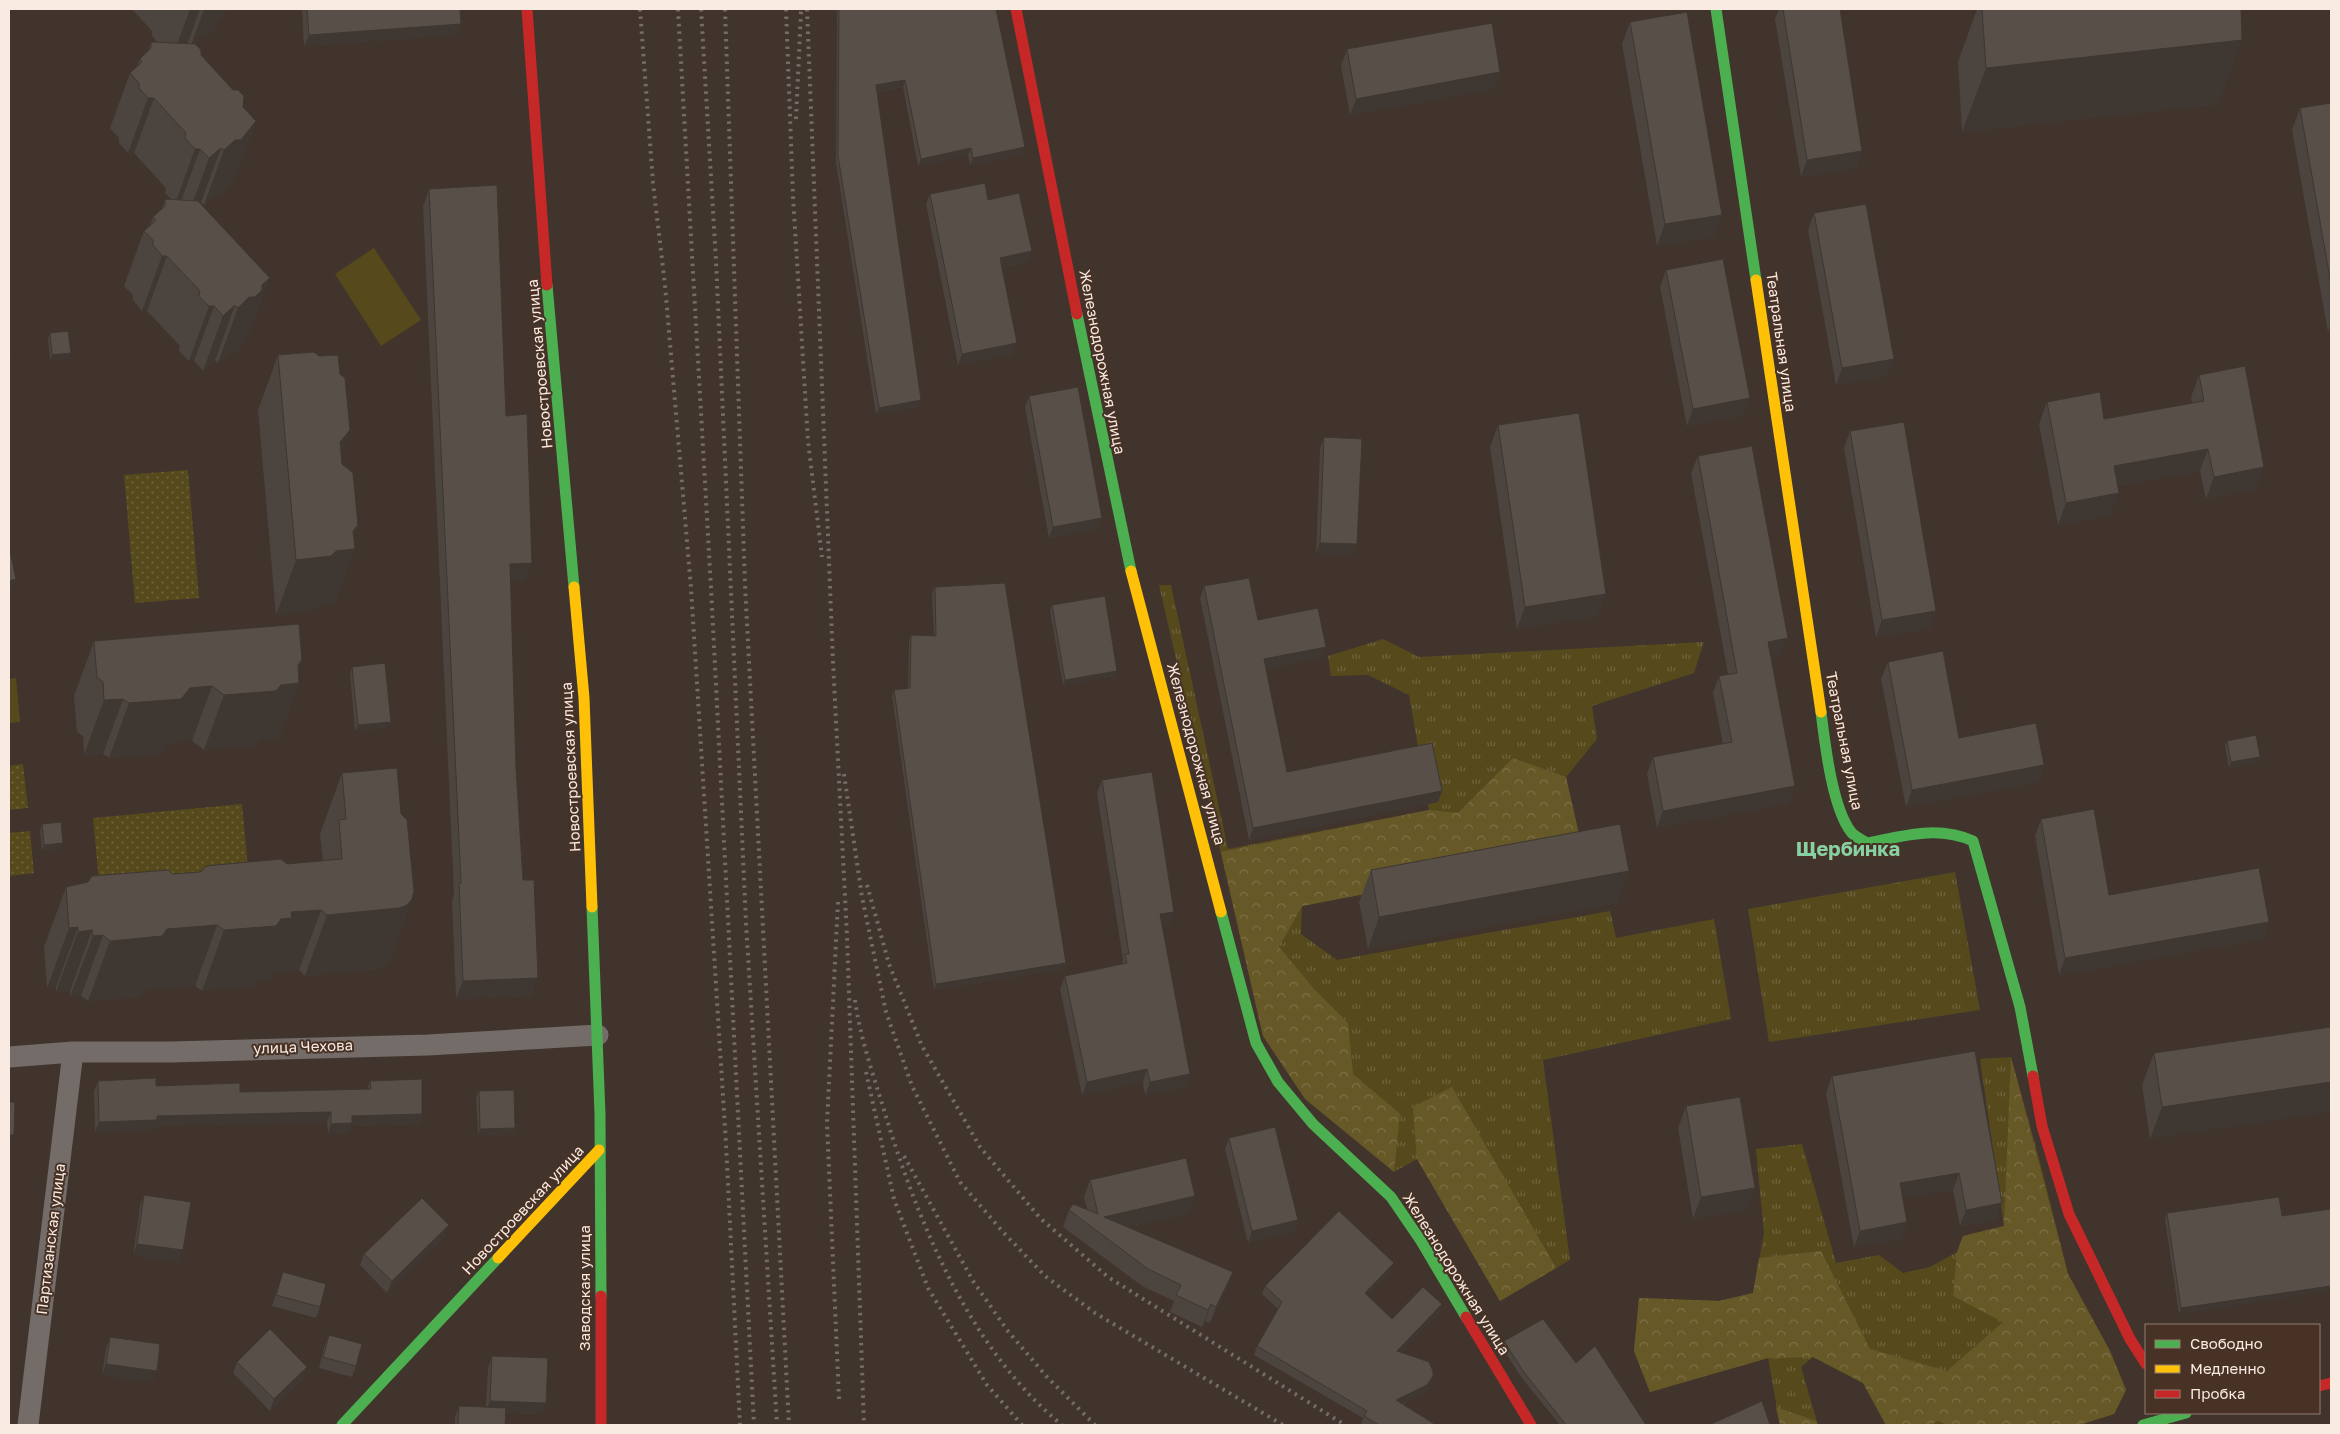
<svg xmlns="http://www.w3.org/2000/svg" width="2340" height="1434" font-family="'Golos Text',sans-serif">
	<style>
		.grass { fill: url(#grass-tufts) }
		.forest { fill: url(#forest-crowns) }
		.park { fill: url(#park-dots) }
		.pitch { fill: #564a1d }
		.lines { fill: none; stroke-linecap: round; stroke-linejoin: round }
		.street { stroke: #736c69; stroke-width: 21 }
		.fast { stroke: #4caf50; stroke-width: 11 }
		.slow { stroke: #ffc107; stroke-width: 11 }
		.jam { stroke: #c62828; stroke-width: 11 }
		.rail { stroke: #756c68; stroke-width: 4; stroke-dasharray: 2.5 5; stroke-linecap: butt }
		.wall { fill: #4c443e }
		.shaded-wall { fill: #3e3732 }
		.building { fill: #584f48; stroke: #3e3732 }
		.labels { text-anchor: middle; stroke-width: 4; stroke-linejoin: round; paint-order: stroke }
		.street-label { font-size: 15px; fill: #f9eae2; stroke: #483225 }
		.district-label { font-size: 20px; font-weight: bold; fill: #86d2a4; stroke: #483225 }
	</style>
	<defs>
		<pattern id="grass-tufts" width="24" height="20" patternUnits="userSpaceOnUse" patternTransform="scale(1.25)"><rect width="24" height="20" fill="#564a1d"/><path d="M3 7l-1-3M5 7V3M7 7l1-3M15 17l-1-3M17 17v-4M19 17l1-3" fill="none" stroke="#6f643e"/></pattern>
		<pattern id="forest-crowns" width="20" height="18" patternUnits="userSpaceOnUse" patternTransform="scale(1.25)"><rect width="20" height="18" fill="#675828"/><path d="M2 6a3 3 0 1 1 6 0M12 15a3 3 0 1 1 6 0" fill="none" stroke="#7e7047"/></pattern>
		<pattern id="park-dots" width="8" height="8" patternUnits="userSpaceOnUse" patternTransform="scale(1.25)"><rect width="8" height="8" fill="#564a1d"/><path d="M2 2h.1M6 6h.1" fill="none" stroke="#6f643e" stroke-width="1.8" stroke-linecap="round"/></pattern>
	</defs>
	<rect width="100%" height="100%" fill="#40342d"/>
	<path class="grass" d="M1159,585H1171L1228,849L1429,810L1409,695L1368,675L1331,676L1328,656L1383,639L1419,657L1704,642L1694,673L1592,706L1597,739L1566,777L1583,852L1302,906L1301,934L1337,960L1610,911L1616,938L1714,919L1731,1019L1543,1060L1570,1260L1500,1301L1417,1159L1394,1172L1263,1036Z
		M1955,872L1980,1010L1769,1042L1748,909Z
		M2011,1057L2040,1162L2068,1274L2110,1351L2126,1390L2114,1414L2079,1425H1886L1863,1383L1813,1357L1801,1367L1818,1425H1780L1768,1358L1650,1392L1634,1351L1639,1298L1719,1301L1753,1293L1764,1233L1756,1149L1802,1144L1836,1263L1879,1255L1903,1273L1930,1267L1957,1252L1963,1236L2004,1226L1980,1059Z"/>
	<path class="forest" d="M1513,758L1566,777L1583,852L1302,906L1279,947L1315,990L1348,1023L1353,1074L1400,1114L1394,1172L1305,1099L1263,1036L1221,852L1429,810L1458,813Z
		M2011,1057L2068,1274L2110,1351L2126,1390L2114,1414L2079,1425H1946L1938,1420L1932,1425H1886L1863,1383L1813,1357L1768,1358L1650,1392L1634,1351L1639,1298L1719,1301L1753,1293L1759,1258L1821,1251L1870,1349L1947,1371L2003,1322L1953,1296L1957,1252L1963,1236L2004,1226Z
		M1452,1087L1556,1268L1500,1301L1417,1159L1413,1107Z
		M1776,1407L1816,1421L1818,1425H1780Z"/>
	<path class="park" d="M188,470L199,598L135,603L124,475Z
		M23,764L28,808L9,810V766Z
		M242,804L248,868L99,882L93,818Z
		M30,831L34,873L9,876V833Z"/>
	<path class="pitch" d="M374,248L421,320L381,346L335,274Z
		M16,678L20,722L9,723V679Z"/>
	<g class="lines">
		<path class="street" d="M9,1057L73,1052H171L428,1045L598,1035
			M28,1425L73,1052"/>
		<path class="fast" d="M1716,9L1756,280
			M547,285L574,587
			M1077,314L1131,571
			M1821,712C1825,744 1832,807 1851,832C1855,837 1862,840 1867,843C1903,836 1938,825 1973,841L2020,1007L2033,1076
			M592,907L600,1114L601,1296
			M1221,912L1256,1043L1278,1082L1313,1124L1391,1197L1421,1241L1466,1317
			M342,1425L498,1258
			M2143,1425L2186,1413"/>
		<path class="slow" d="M1756,280L1821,712
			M1131,571L1221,912
			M574,587L584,698L592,907
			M498,1258L599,1150"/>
		<path class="jam" d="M527,9L547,285
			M1016,9L1077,314
			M2033,1076L2042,1126L2069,1214L2130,1339L2146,1364
			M601,1296V1425
			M1466,1317L1531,1425
			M2319,1386L2331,1383"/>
		<path class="rail" d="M640,9L653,183L665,285L691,588L726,1144L740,1425
			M678,9L711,588L754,1425
			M701,9L716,261L746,923L777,1425
			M725,9L745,585L789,1425
			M786,9L793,196L808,441L822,557
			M807,9L833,662L847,936L864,1425
			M796,119L801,11
			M844,774L862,897L886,1012L912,1086L960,1182L1003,1232L1045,1276L1095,1313L1283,1425
			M867,885L889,964L922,1046L980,1147L1040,1218L1108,1277L1345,1425
			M838,902L827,1123L839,1399
			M855,1000C860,1037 873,1074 884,1110C918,1222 969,1349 1062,1425
			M866,1072L894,1199L928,1288L987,1385L1022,1425
			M904,1156L973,1281L1007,1330L1047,1377L1095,1425"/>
	</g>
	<path class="wall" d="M132,9H225L222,18L217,22L214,31L207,37H201L194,44L201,55L243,107L256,121L236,176L221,195H215L204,205L201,202L200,203L250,333L245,337L242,345L235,352H229L218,363L215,360L203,371L194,361H189L179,351L180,346L147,311H142L133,300V295L124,286L144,231L150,226L153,217L162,209L165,199H171L165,193L166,188L134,153H128L119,143V138L110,128L130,73L136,68L140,59L148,51L151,42H157L152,36V31Z
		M302,9H460L461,24L457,35L304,46Z
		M837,9H996L1023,154L970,165L968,155L918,166L903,87L877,92L918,407L876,414L836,163Z
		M1779,9H1783L1862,151L1856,168L1801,177L1775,19Z
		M1977,9H2241L2219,104L1962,132L1958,62Z
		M1630,22L1722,215L1714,237L1657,246L1622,44Z
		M1347,49L1494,89L1350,115L1341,66Z
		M2331,103V331L2328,332L2292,130L2300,108Z
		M429,189L506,416L525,581H510L516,768L523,880L532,996L456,999L452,901L454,895L423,207Z
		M930,194L988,200L1032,251L1028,261L1002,268L1013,354L958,365L926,204Z
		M1814,213L1888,375L1836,385L1808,230Z
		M1666,270L1750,398L1743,415L1687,426L1660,287Z
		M50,333L69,358L50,361L48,339Z
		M278,355L341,453L342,464L358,525L354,536L335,604L316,606L311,611L276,615L258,410Z
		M2199,375L2256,489L2206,499L2200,471L2118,486L2111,515L2058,525L2039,424L2047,402L2104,419L2192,403L2191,397Z
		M1029,396L1102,518L1098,529L1049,538L1025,407Z
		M1498,425L1598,616L1517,629L1490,447Z
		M1850,431L1936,611L1930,628L1876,637L1844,448Z
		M1324,437L1357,544L1353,555L1316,554L1320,449Z
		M1698,456L1781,655L1771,657L1795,786L1788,803L1657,828L1647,774L1653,757L1723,744L1713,693L1719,676L1728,674L1691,473Z
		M1204,586L1258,620L1326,647L1321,658L1266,669L1287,772L1438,802L1249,840L1200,598Z
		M935,587L1066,963L1064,969L934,990L892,696L894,690L908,689L909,641L911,635L934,636L932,593Z
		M1052,605L1115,676L1063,685L1050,611Z
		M94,641L302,660L298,670L299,683L279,738L261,740L256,745L204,750L192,741L170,743L161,754L109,758L103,754L84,755L83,736L77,732L74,696Z
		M1888,662L1959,738L2044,765L2038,782L1906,807L1881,679Z
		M352,667L388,727L355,731L350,673Z
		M2227,741L2258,762L2229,768L2225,746Z
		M342,773L401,814L412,899L390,960L385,966L377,969L305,976L299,970L272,973L270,979L259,980L254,986L202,991L195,986L145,990L140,997L88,1001L81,996L70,997V991L56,992V987L47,988L44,947L66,887L173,874L323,861L320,834Z
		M1102,780L1170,924L1162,926L1190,1074L1186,1087L1145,1095L1143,1082L1082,1095L1060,989L1065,976L1122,964L1123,960L1097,793Z
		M2041,819L2109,895L2269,922L2263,939L2059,975L2035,836Z
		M42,824L61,849L42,851L40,830Z
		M1371,870L1618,903L1368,949L1359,902Z
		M2331,1027L2150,1139L2142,1085L2154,1053Z
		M1975,1051L1996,1220L1960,1226L1953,1190L1903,1198L1907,1222L1901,1239L1854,1248L1826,1093L1832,1076Z
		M98,1081L156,1086L240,1092L367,1089L370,1081L422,1114L419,1124L351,1126L348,1133L328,1134L327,1122L155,1126L153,1130L95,1132L94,1091Z
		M479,1091L515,1128L513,1134L478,1135L476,1097Z
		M1686,1106L1747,1210L1693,1219L1678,1128Z
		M1229,1138L1298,1220L1294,1232L1248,1243L1225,1149Z
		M1090,1180L1189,1213L1127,1227L1233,1272L1226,1289L1210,1323L1205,1321L1202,1327L1170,1312L1174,1301L1142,1286L1063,1227L1069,1210L1087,1209L1084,1197Z
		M144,1195L179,1262L133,1255L140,1206Z
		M2167,1213L2282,1216L2179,1314L2165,1219Z
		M449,1225L444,1237L387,1293L360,1265L364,1254Z
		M1391,1271L1367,1296L1392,1319L1442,1304L1439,1313L1400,1352L1430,1385L1424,1394L1403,1404L1436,1425H1363L1361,1424L1363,1418L1254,1355L1257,1346L1278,1309L1262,1294L1265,1286Z
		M283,1272L320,1307L316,1318L272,1306Z
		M329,1335L356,1366L352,1377L319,1368L324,1347Z
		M110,1337L157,1371L152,1382L102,1375L106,1348Z
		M1504,1341L1576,1363L1646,1425H1560L1521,1377L1502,1347Z
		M492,1356L546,1403L542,1414L506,1413L505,1425H455V1417L459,1406L486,1407L488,1368Z
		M237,1362L303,1378L270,1411L233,1373Z"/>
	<path class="shaded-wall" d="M190,9H200L187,45L172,58Z
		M204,9H225L222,18L217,22L214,31L207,37H201L190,48Z
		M461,24L457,35L304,46L309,35Z
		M2242,40L2219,104L1962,132L1986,68Z
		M1500,72L1494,89L1350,115L1356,99Z
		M905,80L903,87L873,92L876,85Z
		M148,98H154L134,153H128Z
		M256,121L236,176L221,195H215L204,205L224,150Z
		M1025,147L1023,154L970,165L973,158Z
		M221,148L201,202L189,213L209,158Z
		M971,148L968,155L918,166L921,159Z
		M195,149H200L180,204H175Z
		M1862,151L1856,168L1801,177L1807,160Z
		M1722,215L1714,237L1657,246L1665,224Z
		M1032,251L1028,261L996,269L1000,258Z
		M162,256H167L147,311H142Z
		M270,278L250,333L245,337L242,345L235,352H229L218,363L238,308Z
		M235,305L215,360L203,371L223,316Z
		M209,306H214L194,361H189Z
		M2331,322V331L2328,332Z
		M1017,343L1013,354L958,365L962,354Z
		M71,353L69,358L50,361L52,355Z
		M1894,359L1888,375L1836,385L1842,368Z
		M1750,398L1743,415L1687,426L1693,409Z
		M921,400L918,407L876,414L879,408Z
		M350,430L330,485L340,442Z
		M2208,449L2200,471L2106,488L2114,466Z
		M2264,467L2256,489L2206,499L2214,477Z
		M2119,493L2111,515L2058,525L2066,503Z
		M1102,518L1098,529L1049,538L1053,527Z
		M358,525L349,550L355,549L335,604L316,606L311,611L276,615L296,560L353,531Z
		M1320,543L1357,544L1353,555L1316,554Z
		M532,563L525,581L503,582L510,564Z
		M16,579L10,596H9V581Z
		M1606,594L1598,616L1517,629L1525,607Z
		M1936,611L1930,628L1876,637L1882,620Z
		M1788,638L1781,655L1762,659L1768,642Z
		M1326,647L1321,658L1260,671L1264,659Z
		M302,660L293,684L299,683L279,738L261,740L256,745L204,750L224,695L298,665Z
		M1117,671L1115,676L1063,685L1065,680Z
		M212,686L192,741L170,743L161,754L109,758L129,703L190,688Z
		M123,699L103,754L84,755L104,700Z
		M391,722L388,727L355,731L358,725Z
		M2260,757L2258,762L2229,768L2231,762Z
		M2044,765L2038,782L1906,807L1912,790Z
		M1795,786L1788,803L1657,828L1663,811Z
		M1442,791L1438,802L1249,840L1253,828Z
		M63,843L61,849L42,851L44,845Z
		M1629,871L1618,903L1368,949L1379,917Z
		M412,899L390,960L385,966L377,969L305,976L327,915Z
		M321,910L299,970L272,973L270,979L259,980L254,986L202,991L224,930L281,919L291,912Z
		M1174,912L1170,924L1155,927L1160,914Z
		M2269,922L2263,939L2059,975L2065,958Z
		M217,925L195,986L145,990L140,997L88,1001L110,941L167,929Z
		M78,927L56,987L47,988L69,928Z
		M92,930L70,991L56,992L78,932Z
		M103,935L81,996L70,997L93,936Z
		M1066,963L1064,969L934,990L936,984Z
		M538,978L532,996L456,999L463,981Z
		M1147,1069L1143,1082L1082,1095L1087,1082Z
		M1190,1074L1186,1087L1145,1095L1150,1082Z
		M2331,1082V1112L2150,1139L2162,1107Z
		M331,1112L327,1122L155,1126L153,1130L95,1132L99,1122L157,1116Z
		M422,1114L419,1124L351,1126L348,1133L328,1134L331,1124L352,1116Z
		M515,1128L513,1134L478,1135L480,1129Z
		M9,1135H14L9,1146Z
		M1959,1173L1953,1190L1894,1200L1900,1183Z
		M1755,1188L1747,1210L1693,1219L1701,1197Z
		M1195,1196L1189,1213L1100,1233L1104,1217Z
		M2002,1203L1996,1220L1960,1226L1966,1210Z
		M1298,1220L1294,1232L1248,1243L1252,1231Z
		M1907,1222L1901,1239L1854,1248L1860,1231Z
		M449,1225L444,1237L387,1293L392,1281Z
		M137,1244L183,1250L179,1262L133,1255Z
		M1394,1263L1391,1271L1362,1301L1365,1293Z
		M1233,1272L1226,1289L1210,1323L1216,1307Z
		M2331,1286V1291L2179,1314L2181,1308Z
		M1211,1304L1205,1321L1202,1327L1208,1310Z
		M1442,1304L1439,1313L1394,1359L1397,1351Z
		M106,1364L157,1371L152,1382L102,1375Z
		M307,1367L303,1378L270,1411L274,1399Z
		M1433,1376L1430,1385L1424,1394L1393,1408L1396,1400Z
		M490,1401L546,1403L542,1414L486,1412Z"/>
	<path class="building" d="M307,9H460L461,24L309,35Z
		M839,9H996L1025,147L973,158L971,148L921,159L905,80L876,85L921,400L879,408L838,156Z
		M1783,9H1840L1862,151L1807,160Z
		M1982,9H2241L2242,40L1986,68Z
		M1687,12L1722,215L1665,224L1630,22Z
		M1492,23L1500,72L1356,99L1347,49Z
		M151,42L195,44L201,50V55L233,90H238L244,96L243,107L256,121L241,140H235L224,150L221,148L209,158L200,149H195L185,138L186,133L154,98H148L139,88V83L130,73L142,62L140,59L151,48Z
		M2331,103V284L2300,108Z
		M985,183L988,200L1019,193L1032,251L1000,258L1017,343L962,354L930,194Z
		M497,185L506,416L527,414L532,563L510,564L516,768L523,880H534L538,978L463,981L459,883H461L429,189Z
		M165,199L198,201L270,278L262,285V290L255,297H249L238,308L235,305L223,316L214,306H209L199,296L200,291L167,256H162L153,245V240L144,231L156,220L153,217L165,206Z
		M1866,204L1894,359L1842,368L1814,213Z
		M1723,259L1750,398L1693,409L1666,270Z
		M68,331L71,353L52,355L50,333Z
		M9,341L11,359H9Z
		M314,352L319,356L338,355L340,374L345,378L350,430L340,442L342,464L353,473L358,525L353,531L355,549L336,551L331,556L296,560L278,355Z
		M2245,366L2264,467L2214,477L2208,449L2114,466L2119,493L2066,503L2047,402L2100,392L2104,419L2204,401L2199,375Z
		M1078,387L1102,518L1053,527L1029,396Z
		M1579,413L1606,594L1525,607L1498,425Z
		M1904,422L1936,611L1882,620L1850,431Z
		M1324,437L1362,439L1357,544L1320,543Z
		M1752,446L1788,638L1768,642L1795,786L1663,811L1653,757L1732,742L1719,676L1737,673L1698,456Z
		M9,546L16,579L9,581Z
		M1249,578L1258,620L1318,608L1326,647L1264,659L1287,772L1432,743L1442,791L1253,828L1204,586Z
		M1005,583L1066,963L936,984L894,690L910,688L911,635L936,636L935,587Z
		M1105,596L1117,671L1065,680L1052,605Z
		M299,624L302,660L298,665L299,683L281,685L276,691L224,695L212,686L190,688L181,699L129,703L123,699L104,700L103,682L97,677L94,641Z
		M1943,651L1959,738L2036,723L2044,765L1912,790L1888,662Z
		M385,663L391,722L358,725L352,667Z
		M2256,735L2260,757L2231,762L2227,741Z
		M397,768L401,814L407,820L414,891L412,899L407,905L399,908L327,915L321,910L291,912L292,918L281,919L276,926L224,930L217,925L167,929L162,936L110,941L103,935L93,936L92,930L78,932V927L69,928L66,887L88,882L92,876L168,870L173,874L201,872L206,866L281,859L287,864L342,859L339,820L346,819L342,773Z
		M1152,772L1174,912L1160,914L1190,1074L1150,1082L1147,1069L1087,1082L1065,976L1127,963L1125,954H1129L1102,780Z
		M2094,809L2109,895L2259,868L2269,922L2065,958L2041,819Z
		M61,822L63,843L44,845L42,824Z
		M1620,824L1629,871L1379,917L1371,870Z
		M2331,1027V1082L2162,1107L2154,1053Z
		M1975,1051L2002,1203L1966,1210L1959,1173L1900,1183L1907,1222L1860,1231L1832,1076Z
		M156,1078V1086L240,1083V1092L371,1089L370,1081L422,1079V1114L352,1116V1123L331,1124V1112L157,1116V1120L99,1122L98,1081Z
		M514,1090L515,1128L480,1129L479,1091Z
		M1740,1097L1755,1188L1701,1197L1686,1106Z
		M9,1102H15L14,1135H9Z
		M1275,1127L1298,1220L1252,1231L1229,1138Z
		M1186,1158L1195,1196L1104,1217L1233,1272L1216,1307L1211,1304L1208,1310L1176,1295L1181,1285L1148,1269L1069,1210L1073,1204L1098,1214L1090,1180Z
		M144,1195L191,1202L183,1250L137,1244Z
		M2279,1197L2282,1216L2331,1209V1286L2181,1308L2167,1213Z
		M422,1198L449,1225L392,1281L364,1254Z
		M1339,1211L1394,1263L1365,1293L1392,1319L1423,1287L1442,1304L1397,1351L1429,1362L1433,1371V1376L1427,1385L1396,1400L1436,1425H1379L1364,1416L1367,1411L1257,1346L1282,1302L1265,1286Z
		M283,1272L326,1284L320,1307L276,1295Z
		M1543,1319L1576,1363L1595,1346L1646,1425H1566L1523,1371L1504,1341Z
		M270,1329L307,1367L274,1399L237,1362Z
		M329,1335L362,1344L356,1366L323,1357Z
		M110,1337L160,1344L157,1371L106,1364Z
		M492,1356L548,1358L546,1403L490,1401Z
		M1762,1401L1770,1425H1709Z
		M459,1406L506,1408L505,1425H458Z"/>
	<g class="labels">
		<g class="street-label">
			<text transform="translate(1781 342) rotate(82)" y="5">Театральная улица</text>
			<text transform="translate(1102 362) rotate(79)" y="5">Железнодорожная улица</text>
			<text transform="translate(540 364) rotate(-95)" y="5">Новостроевская улица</text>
			<text transform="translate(1844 741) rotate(79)" y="5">Театральная улица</text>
			<text transform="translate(1196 754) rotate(75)" y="5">Железнодорожная улица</text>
			<text transform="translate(571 767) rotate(-93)" y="5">Новостроевская улица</text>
			<text transform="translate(303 1047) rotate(-2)" y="5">улица Чехова</text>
			<text transform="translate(523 1210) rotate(-47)" y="5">Новостроевская улица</text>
			<text transform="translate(51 1239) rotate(-83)" y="5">Партизанская улица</text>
			<text transform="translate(1456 1274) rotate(58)" y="5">Железнодорожная улица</text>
			<text transform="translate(585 1288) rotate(-90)" y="5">Заводская улица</text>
		</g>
		<g class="district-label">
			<text x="1848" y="856">Щербинка</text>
		</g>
	</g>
	<rect width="2340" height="1434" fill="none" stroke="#f9eae2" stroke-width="20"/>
	<rect x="2145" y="1324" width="175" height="90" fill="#483225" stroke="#8f7c71"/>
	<rect x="2155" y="1340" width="25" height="8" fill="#4caf50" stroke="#8f7c71"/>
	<text x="2190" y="1349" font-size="15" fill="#f9eae2">Свободно</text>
	<rect x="2155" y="1365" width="25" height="8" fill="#ffc107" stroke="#8f7c71"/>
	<text x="2190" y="1374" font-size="15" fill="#f9eae2">Медленно</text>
	<rect x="2155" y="1390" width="25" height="8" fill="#c62828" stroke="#8f7c71"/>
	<text x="2190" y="1399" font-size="15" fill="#f9eae2">Пробка</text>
</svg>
